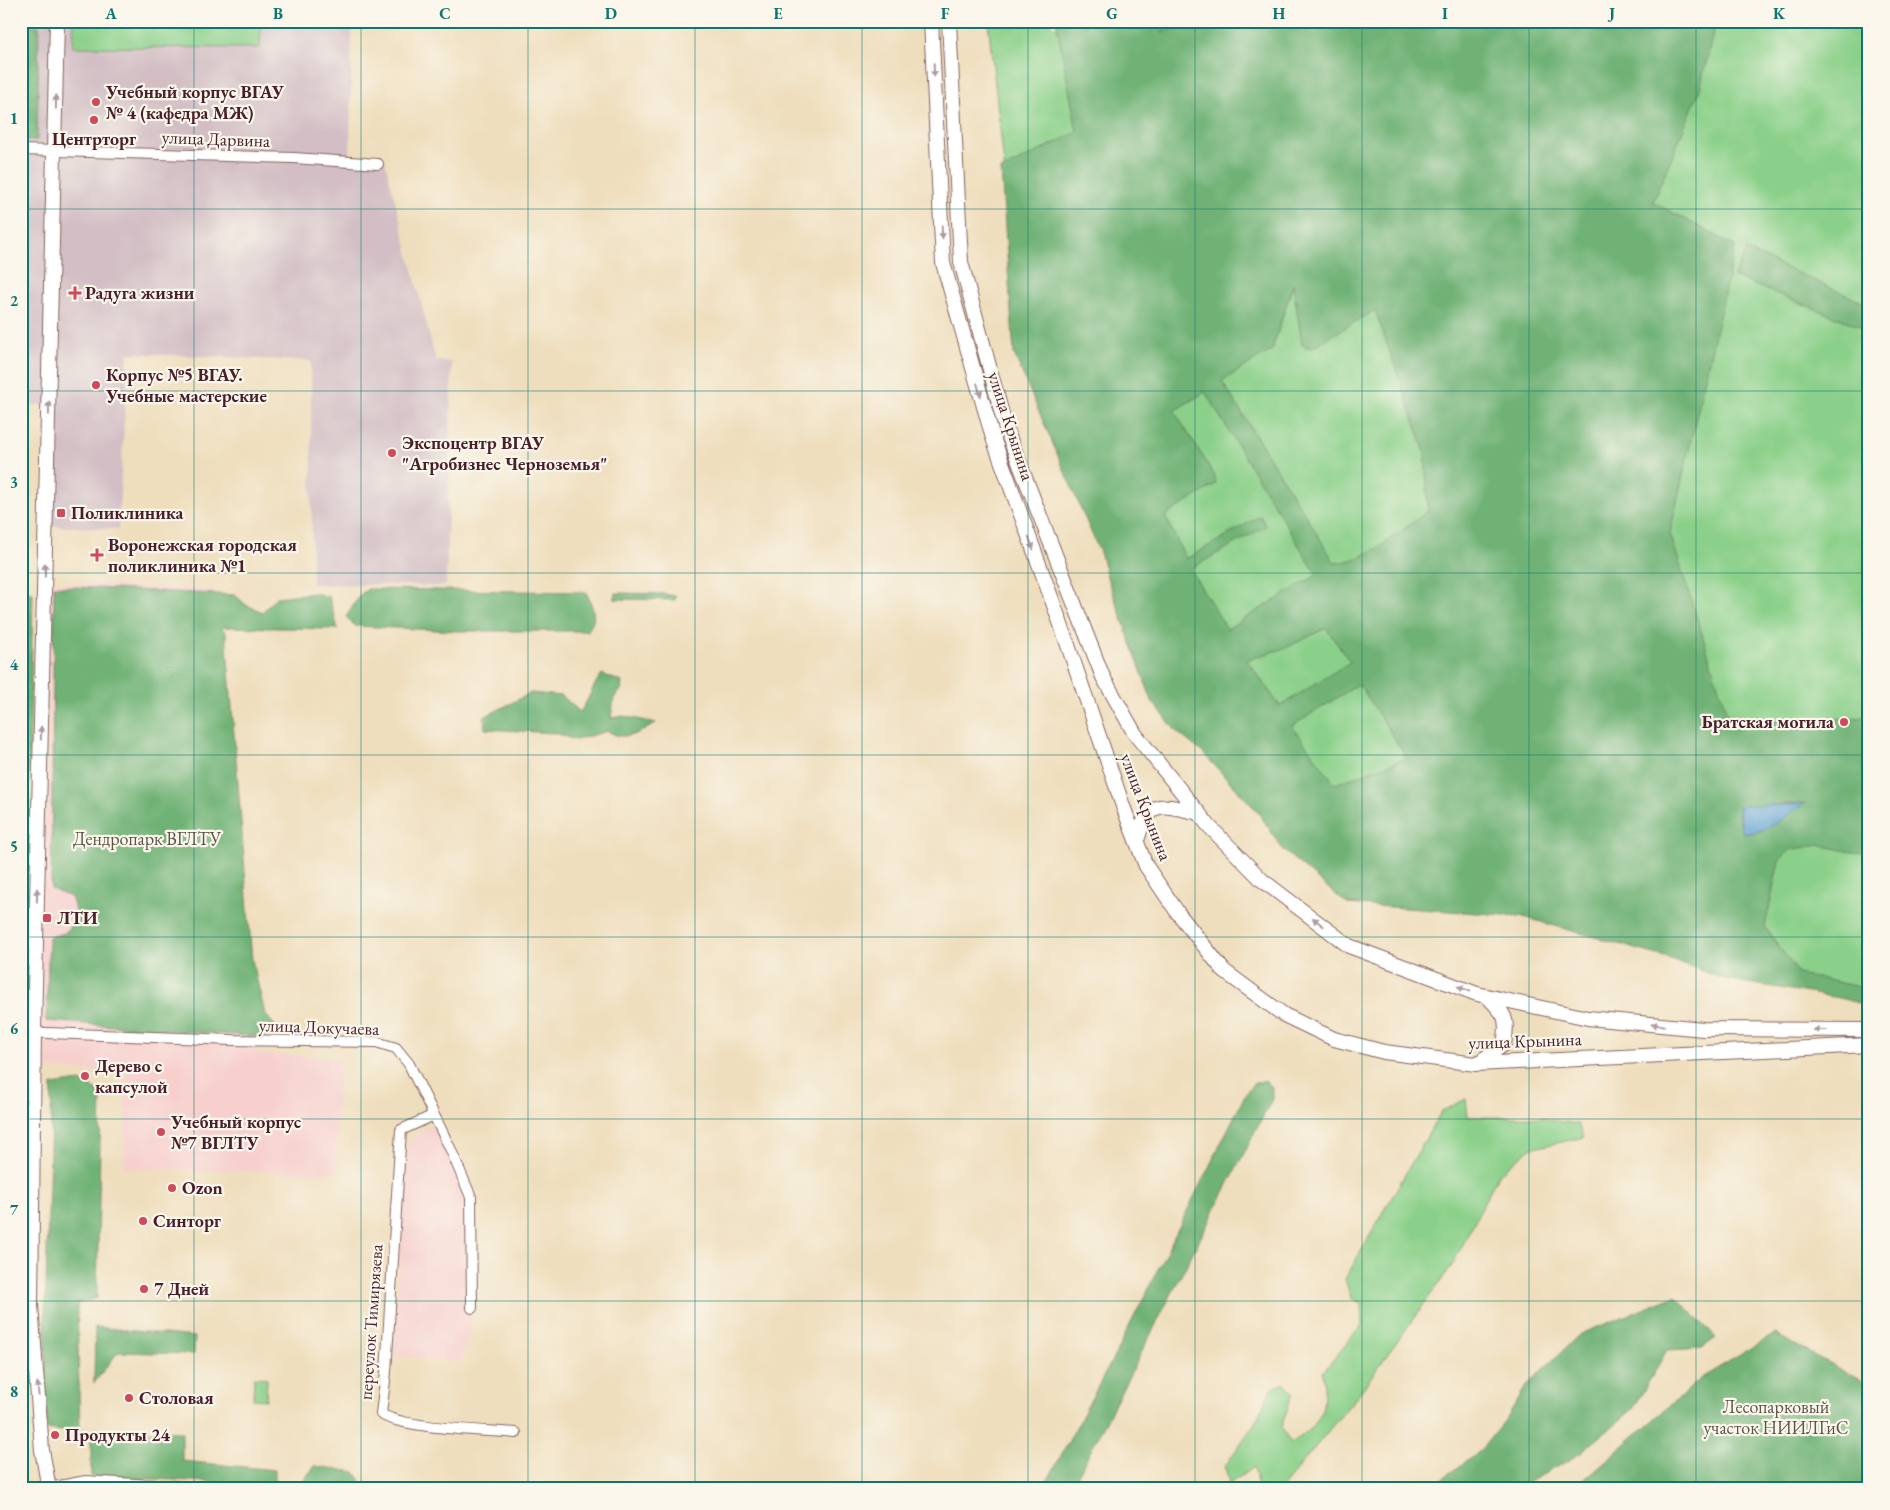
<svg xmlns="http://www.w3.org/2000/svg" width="1890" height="1510" font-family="'EB Garamond',serif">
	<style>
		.built { fill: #f7d0ce }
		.industrial { fill: #d2bec4 }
		.green { fill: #8bd08a; stroke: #6a785a }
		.forest { fill: #70b276; stroke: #5d6850; fill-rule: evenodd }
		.water { fill: #5fa1d3; stroke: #54607f }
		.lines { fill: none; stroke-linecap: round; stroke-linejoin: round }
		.street-casing { stroke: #84625e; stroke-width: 12 }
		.secondary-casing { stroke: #84625e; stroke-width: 16 }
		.street { stroke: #fff; stroke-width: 10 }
		.secondary { stroke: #fff; stroke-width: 14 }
		.oneway { fill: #ae9aa0 }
		.grid { fill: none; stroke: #0f766e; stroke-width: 1; stroke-opacity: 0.55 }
		.poi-dot { fill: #d1495b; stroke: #fbf7ec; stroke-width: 2 }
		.labels { text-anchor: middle; stroke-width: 4.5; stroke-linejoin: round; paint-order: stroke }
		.poi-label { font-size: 18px; font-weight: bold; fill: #4a1f2b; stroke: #fbf7ec; text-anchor: start }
		.street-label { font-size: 18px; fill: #4a1f2b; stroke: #fbf7ec }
		.park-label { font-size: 18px; fill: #5e5448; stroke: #fbf7ec }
		.neatline { fill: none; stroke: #0f766e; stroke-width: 2 }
		.grid-label { font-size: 16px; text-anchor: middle; font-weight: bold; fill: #0f766e }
	</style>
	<rect width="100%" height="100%" fill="#fbf7ec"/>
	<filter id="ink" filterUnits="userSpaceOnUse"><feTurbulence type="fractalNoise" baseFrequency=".02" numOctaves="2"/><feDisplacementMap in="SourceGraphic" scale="10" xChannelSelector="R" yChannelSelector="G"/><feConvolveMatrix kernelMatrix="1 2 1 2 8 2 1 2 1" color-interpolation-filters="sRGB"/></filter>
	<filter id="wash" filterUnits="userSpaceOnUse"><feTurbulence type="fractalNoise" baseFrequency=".0096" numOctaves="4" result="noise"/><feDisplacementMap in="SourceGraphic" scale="20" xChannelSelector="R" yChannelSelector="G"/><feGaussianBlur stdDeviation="1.12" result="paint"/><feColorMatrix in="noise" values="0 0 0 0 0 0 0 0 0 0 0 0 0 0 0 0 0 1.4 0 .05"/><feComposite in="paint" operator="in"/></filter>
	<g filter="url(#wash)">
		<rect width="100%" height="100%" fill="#efdebd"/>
		<path class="built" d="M50,582L213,590L257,1054L339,1058L335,1173L124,1168L126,1071L21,1069V822H47Z
			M431,1125L444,1143L467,1196L465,1238L468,1255L464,1307L471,1318L470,1334L460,1362L393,1356L408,1143Z"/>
		<path class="industrial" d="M21,21H352L350,159L385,161L436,361L452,362L446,586L312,584L311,361L128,353L118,529L52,526L55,405H21Z"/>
		<path class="green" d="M74,21H261L260,48L73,47Z
			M988,21H1045L1089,48L1083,21H1869V999L1498,909L1351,902L1008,201Z
			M21,205L23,221L21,354Z
			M1466,1099L1468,1117H1533L1578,1124L1584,1137L1529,1149L1498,1175L1453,1264L1361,1391L1281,1489H1258L1254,1467L1229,1484L1225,1466L1255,1423L1271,1389L1284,1383L1293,1393L1281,1427L1291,1443C1324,1422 1326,1410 1323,1372L1362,1325L1361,1303L1351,1298L1345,1279L1441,1112Z
			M254,1377L267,1378L266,1400L253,1399Z"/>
		<path class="forest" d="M1056,21H1085L1084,26L1092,21H1170L1162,32L1206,21H1716L1699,92L1653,202L1735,246L1670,533L1730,723L1869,717V853L1852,852L1819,845L1789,850L1779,861L1765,927L1799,974L1869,989V1006L1839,998L1724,979L1668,958L1520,916L1347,904L1284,851L1258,812L1203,753L1177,732L1152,701L1107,577L1101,555L1014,354L1001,170L1077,132ZM1293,284L1302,345L1311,348L1375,310L1425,452L1428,511C1400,531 1370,560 1335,563L1222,381L1272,350ZM1205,392L1317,575L1227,629L1190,569L1266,526L1260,516L1186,559L1165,516L1216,484L1215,476L1174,411ZM1326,628L1350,662L1280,706L1247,660L1288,647ZM1359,684L1407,758L1335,784L1292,726ZM1804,803C1785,815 1768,835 1743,833L1739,820L1738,807Z
			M21,26H39L37,140H21Z
			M1746,250L1869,305V330L1734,277Z
			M54,586L235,595L246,605L263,612L276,597L315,593L329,597L338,629L221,627L226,633L252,960L265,1014L277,1028L263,1037L46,1021L49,937L65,933C76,920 77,913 71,897L51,889Z
			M368,589L586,592C592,605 599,619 587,631H458L355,626L346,617L360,595Z
			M21,593H33L28,821H21Z
			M616,593L665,594L675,596V600L614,599Z
			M602,674L622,682L621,690L614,698L611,718L623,716L656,723C641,733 624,742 608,731L575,740L555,733L485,729L484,717L531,693L562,696L580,712C589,700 592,686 602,674Z
			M1265,1080L1272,1088V1099L1071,1489H1043L1116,1353L1246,1093L1253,1084Z
			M80,1081L101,1093L97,1298L77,1304L80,1433L47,1429L45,1321L52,1085Z
			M1676,1296L1716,1338L1702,1348L1667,1350L1633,1409L1581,1453L1517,1489H1427L1470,1459L1484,1446L1506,1419L1527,1385L1580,1334Z
			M95,1327L195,1337L194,1354L118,1352L94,1383Z
			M1775,1334L1869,1385V1489H1573L1703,1377Z
			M91,1430L182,1432V1461L275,1470V1485L91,1476Z
			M315,1466L355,1472L365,1487L376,1489H301V1483Z"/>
		<path class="water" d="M1806,803C1786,814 1768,834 1743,833L1738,808L1743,805H1788Z"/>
	</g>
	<g filter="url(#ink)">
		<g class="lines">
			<g class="street-casing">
				<path id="street" d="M21,150L294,158L378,164
					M21,1032L233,1040L376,1042L396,1048L409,1064L450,1148L471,1197L472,1308
					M434,1115L401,1130L386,1372L381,1414C405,1429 485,1430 516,1433
					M21,1488H49L86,1481L218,1489"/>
			</g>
			<g class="secondary-casing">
				<path id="secondary" d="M931,21L943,263L993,438L1059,619L1124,809L1146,866L1178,913L1224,971L1284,1015L1334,1039L1384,1052L1476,1064L1869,1045
					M949,21L961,262L1006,429L1103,677L1135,734L1209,826L1262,880L1349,946L1477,994L1588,1018L1703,1029L1869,1030
					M1137,841C1149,798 1160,804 1199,813
					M1477,1064L1504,1044C1509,1018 1505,1014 1487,996
					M49,1489L42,1450L31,1305L34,1031L57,21"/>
			</g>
			<use href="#street" class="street"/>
			<use href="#secondary" class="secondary"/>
		</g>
		<defs><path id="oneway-solid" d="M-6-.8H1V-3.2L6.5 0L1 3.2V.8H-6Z" transform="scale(1.25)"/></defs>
		<g class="oneway">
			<use href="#oneway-solid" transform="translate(934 70) rotate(87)"/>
			<use href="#oneway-solid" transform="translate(56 102) rotate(-89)"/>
			<use href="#oneway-solid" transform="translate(942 232) rotate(88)"/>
			<use href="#oneway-solid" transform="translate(979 390) rotate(74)"/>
			<use href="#oneway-solid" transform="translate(49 408) rotate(-89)"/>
			<use href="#oneway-solid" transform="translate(1031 543) rotate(70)"/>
			<use href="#oneway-solid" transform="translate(45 570) rotate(-89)"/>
			<use href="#oneway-solid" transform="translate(41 733) rotate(-89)"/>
			<use href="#oneway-solid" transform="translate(37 895) rotate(-89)"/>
			<use href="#oneway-solid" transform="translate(1318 922) rotate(-142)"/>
			<use href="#oneway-solid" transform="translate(1464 989) rotate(-159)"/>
			<use href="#oneway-solid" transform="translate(1658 1025) rotate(-174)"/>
			<use href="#oneway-solid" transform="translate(1820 1030) rotate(-180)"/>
			<use href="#oneway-solid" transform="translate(38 1389) rotate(-95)"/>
		</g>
	</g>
	<path class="grid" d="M194,21V1489M361,21V1489M528,21V1489M695,21V1489M862,21V1489M1028,21V1489M1195,21V1489M1362,21V1489M1529,21V1489M1696,21V1489M21,209H1869M21,391H1869M21,573H1869M21,755H1869M21,937H1869M21,1119H1869M21,1301H1869"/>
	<g class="poi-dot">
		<circle cx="96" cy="102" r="5"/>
		<circle cx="94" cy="120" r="5"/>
		<path d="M72.5 285.5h5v5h5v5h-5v5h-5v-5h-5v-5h5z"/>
		<circle cx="96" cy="385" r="5"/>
		<circle cx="392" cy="453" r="5"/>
		<rect x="56" y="508" width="10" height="10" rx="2.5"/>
		<path d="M94.5 547.5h5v5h5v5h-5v5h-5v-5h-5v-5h5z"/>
		<circle cx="1844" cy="722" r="5"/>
		<rect x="42" y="913" width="10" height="10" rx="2.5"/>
		<circle cx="85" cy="1076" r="5"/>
		<circle cx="161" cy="1132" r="5"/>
		<circle cx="172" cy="1188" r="5"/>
		<circle cx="143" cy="1221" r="5"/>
		<circle cx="144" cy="1289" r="5"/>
		<circle cx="129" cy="1398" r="5"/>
		<circle cx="55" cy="1435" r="5"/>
	</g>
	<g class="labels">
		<g class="poi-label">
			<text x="106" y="98">Учебный корпус ВГАУ<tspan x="106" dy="21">№ 4 (кафедра МЖ)</tspan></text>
			<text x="94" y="145" text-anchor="middle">Центрторг</text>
			<text x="85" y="299">Радуга жизни</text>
			<text x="106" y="381">Корпус №5 ВГАУ.<tspan x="106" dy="21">Учебные мастерские</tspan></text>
			<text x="402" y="449">Экспоцентр ВГАУ<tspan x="402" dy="21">"Агробизнес Черноземья"</tspan></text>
			<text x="71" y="519">Поликлиника</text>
			<text x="108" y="551">Воронежская городская<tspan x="108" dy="21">поликлиника №1</tspan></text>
			<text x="1834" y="728" text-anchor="end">Братская могила</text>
			<text x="57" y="924">ЛТИ</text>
			<text x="95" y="1072">Дерево с<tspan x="95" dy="21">капсулой</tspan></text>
			<text x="171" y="1128">Учебный корпус<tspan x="171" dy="21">№7 ВГЛТУ</tspan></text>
			<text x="182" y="1194">Ozon</text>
			<text x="153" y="1227">Синторг</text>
			<text x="154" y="1295">7 Дней</text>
			<text x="139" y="1404">Столовая</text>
			<text x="65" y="1441">Продукты 24</text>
		</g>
		<g class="street-label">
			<text transform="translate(216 139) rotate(2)" y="6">улица Дарвина</text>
			<text transform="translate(1011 426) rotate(72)" y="6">улица Крынина</text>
			<text transform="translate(1146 807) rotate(69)" y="6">улица Крынина</text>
			<text transform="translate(319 1027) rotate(2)" y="6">улица Докучаева</text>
			<text transform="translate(1525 1041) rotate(-2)" y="6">улица Крынина</text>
			<text transform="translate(371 1322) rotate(-86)" y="6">переулок Тимирязева</text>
		</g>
		<g class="park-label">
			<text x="147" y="845">Дендропарк ВГЛТУ</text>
			<text x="1776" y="1413">Лесопарковый<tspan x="1776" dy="21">участок НИИЛГиС</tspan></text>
		</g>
	</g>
	<rect width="1890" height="1510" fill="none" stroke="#fbf7ec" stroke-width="55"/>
	<rect x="28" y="28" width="1834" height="1454" class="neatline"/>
	<g class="grid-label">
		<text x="111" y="19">A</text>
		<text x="278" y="19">B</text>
		<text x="445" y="19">C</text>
		<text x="611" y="19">D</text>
		<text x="778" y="19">E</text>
		<text x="945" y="19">F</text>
		<text x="1112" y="19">G</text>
		<text x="1279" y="19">H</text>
		<text x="1445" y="19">I</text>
		<text x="1612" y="19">J</text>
		<text x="1779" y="19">K</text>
		<text x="14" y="124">1</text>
		<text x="14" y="306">2</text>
		<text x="14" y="488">3</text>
		<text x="14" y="670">4</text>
		<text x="14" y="852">5</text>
		<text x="14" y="1034">6</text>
		<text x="14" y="1215">7</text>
		<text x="14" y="1397">8</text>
	</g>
</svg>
